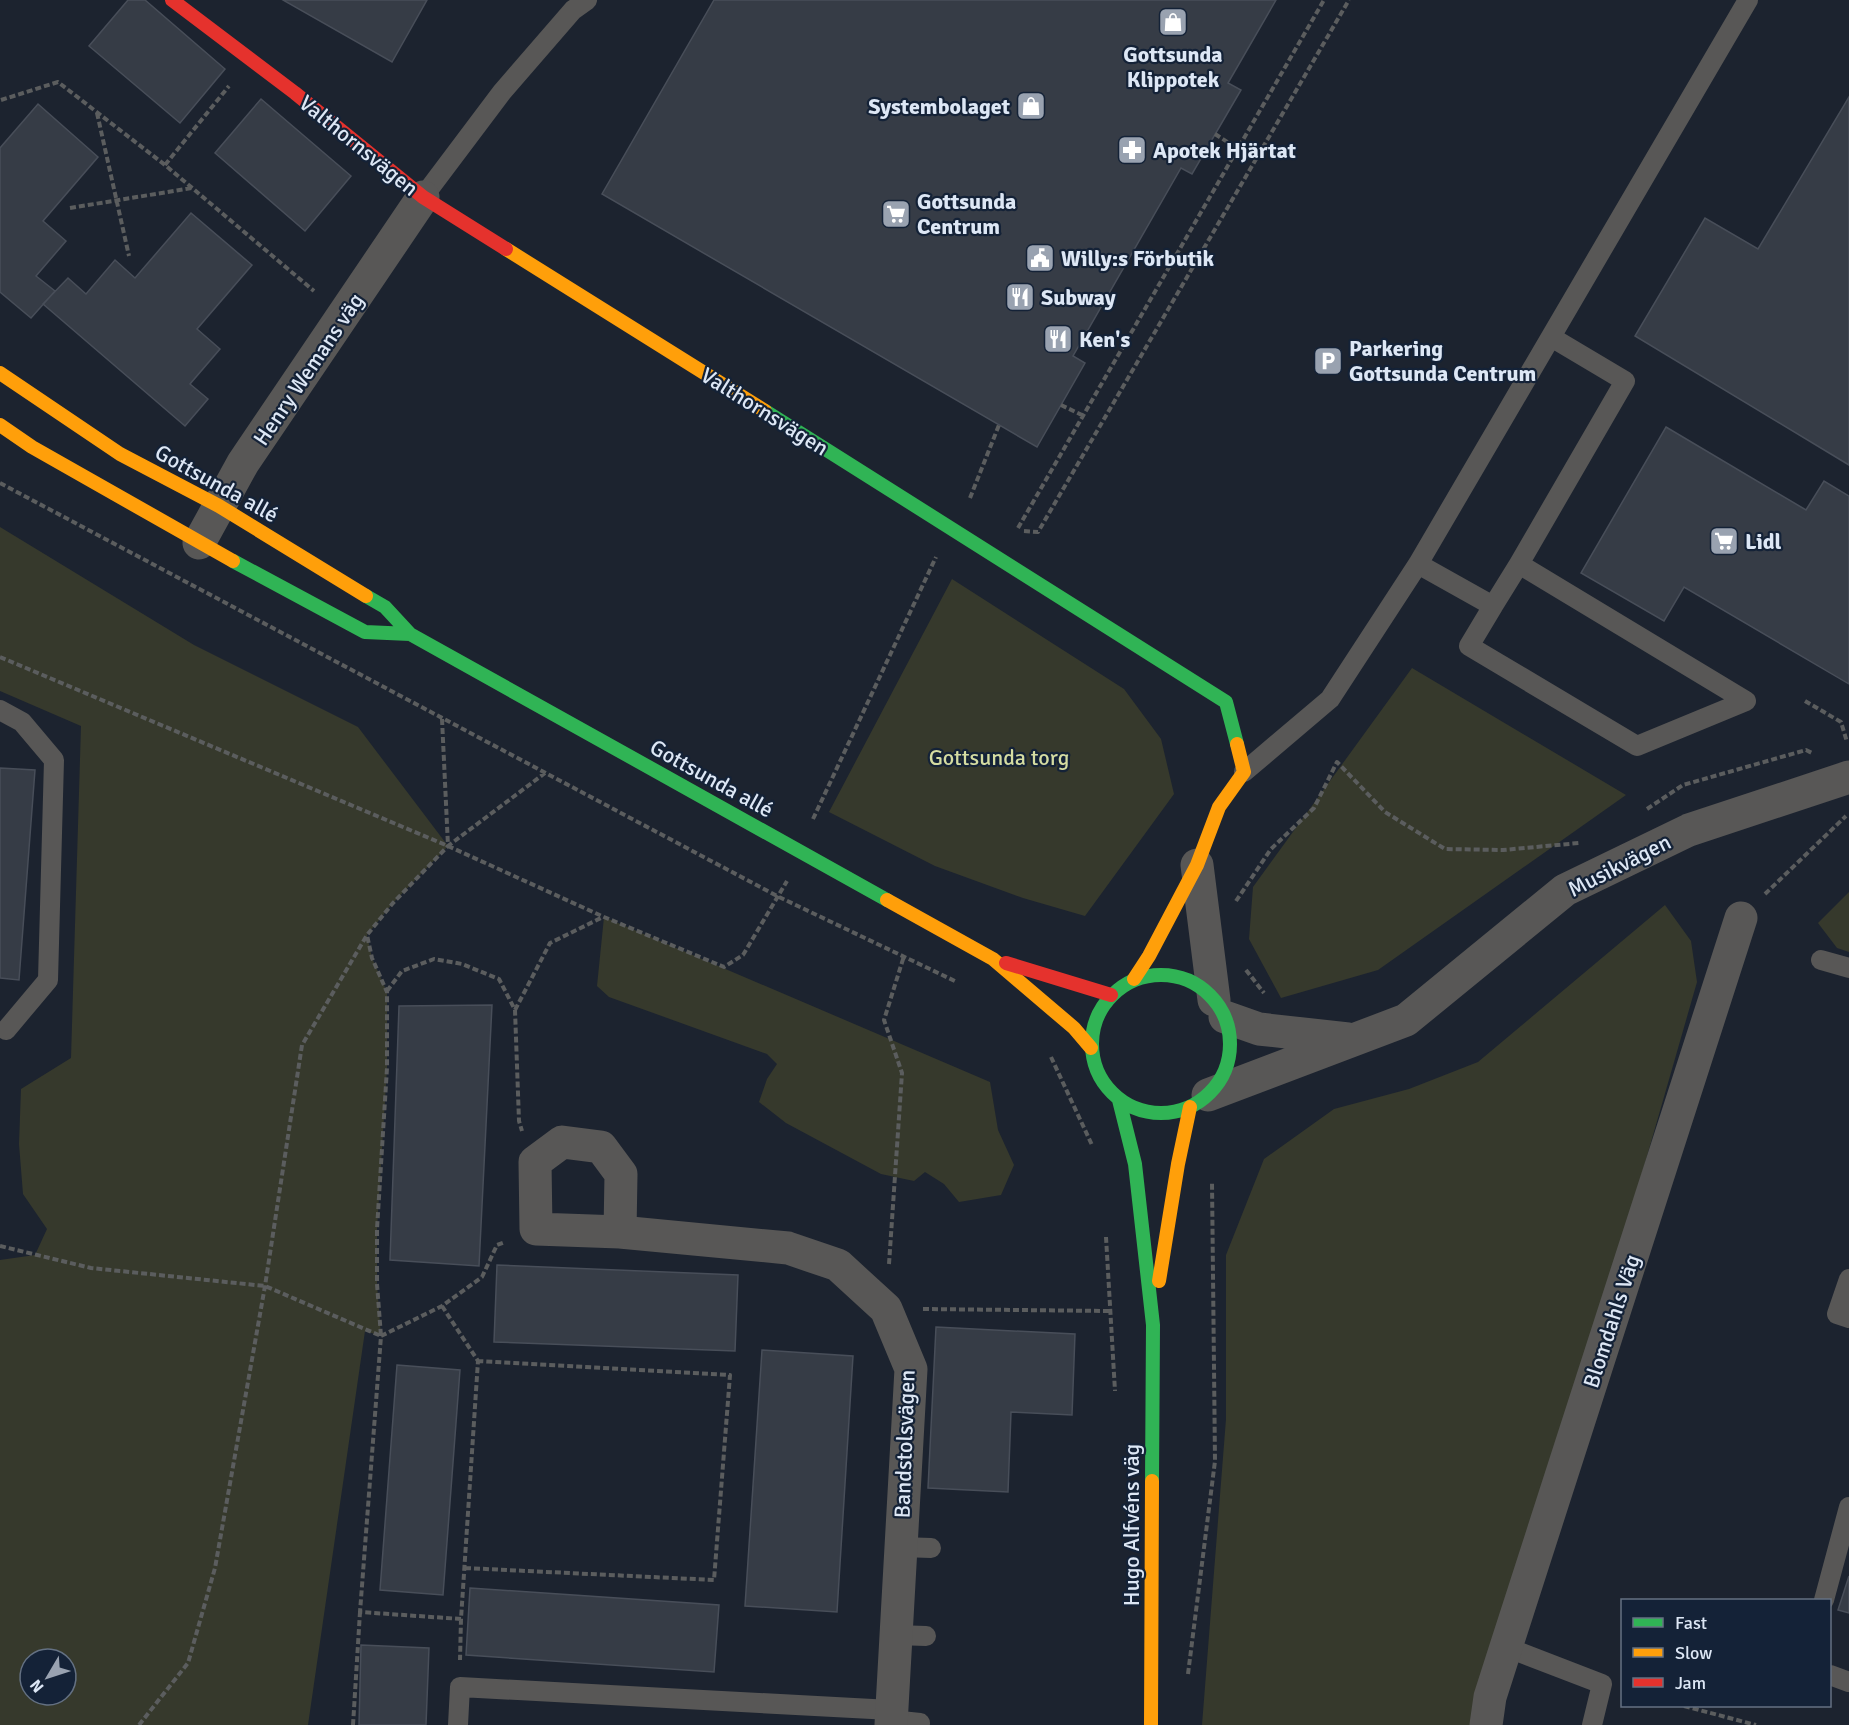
<svg xmlns="http://www.w3.org/2000/svg" width="1849" height="1725" font-family="Signika,sans-serif">
	<style>
		.green { fill: #36392c; fill-rule: evenodd }
		.building { fill: #363c46; stroke: #484e59; stroke-width: 1.5 }
		.lines { fill: none; stroke-linecap: round; stroke-linejoin: round }
		.path { stroke: #5b5d5e; stroke-width: 4; stroke-dasharray: 6 3; stroke-linecap: butt }
		.lane { stroke: #585756; stroke-width: 20 }
		.street { stroke: #585756; stroke-width: 33 }
		.fast { stroke: #30b455; stroke-width: 14 }
		.slow { stroke: #ff9f0a; stroke-width: 14 }
		.jam { stroke: #e5322d; stroke-width: 14 }
		.labels { text-anchor: middle; stroke-width: 4.5; stroke-linejoin: round; paint-order: stroke }
		.poi-label { font-size: 22px; font-weight: bold; fill: #dde7f5; stroke: #142237; text-anchor: start }
		.street-label { font-size: 22px; fill: #dde7f5; stroke: #142237 }
		.park-label { font-size: 22px; fill: #d5dca1; stroke: #142237 }
	</style>
	<rect width="100%" height="100%" fill="#1c232f"/>
	<path class="green" d="M0,527L194,645L358,727L448,846L393,903L367,935L372,958L387,992V1068L377,1229V1284L381,1336L365,1331L308,1725H0V1260L35,1255L47,1229L23,1194L19,1144L21,1089L71,1058L81,726L0,691ZM30,1659H66V1695H30Z
		M952,579L1124,689L1161,739L1174,794L1085,916L1023,898L935,866L829,812Z
		M1412,668L1626,795L1378,970L1281,998L1249,939L1253,887Z
		M1849,892V952L1837,948L1818,923Z
		M1665,905L1691,941L1697,982L1506,1647L1486,1725H1202L1226,1419V1255L1264,1159L1334,1109L1409,1089L1478,1062Z
		M604,917L990,1082L998,1130L1014,1165L1001,1195L959,1202L944,1184L925,1172L914,1181L881,1174L786,1123L759,1102L767,1079L777,1064L767,1054L609,997L597,986Z"/>
	<path class="building" d="M128,0H145L225,69L180,123L89,46Z
		M283,0H427L392,62Z
		M714,0H1276L1228,83L1241,90L1192,174L1181,168L1073,356L1085,363L1037,447L602,194Z
		M1849,97V465L1635,336L1705,218L1758,249Z
		M261,99L351,176L305,231L215,153Z
		M38,104L98,157L43,221L66,241L36,276L55,291L31,318L0,292V148Z
		M191,213L252,265L197,329L220,349L190,384L208,399L185,426L43,304L68,278L86,294L115,260L135,278Z
		M1666,427L1806,510L1824,481L1849,496V684L1684,587L1664,621L1581,573Z
		M0,768L35,770L19,980L0,978Z
		M492,1005L479,1266L390,1260L399,1006Z
		M497,1265L738,1275L735,1351L494,1342Z
		M936,1327L1075,1334L1072,1415L1011,1412L1008,1492L928,1488Z
		M762,1350L853,1356L837,1612L745,1606Z
		M397,1365L460,1370L443,1595L380,1590Z
		M1849,1576V1613L1838,1610Z
		M470,1588L719,1605L714,1672L466,1655Z
		M361,1645L429,1648L426,1725H359Z"/>
	<g class="lines">
		<path class="path" d="M1,100L58,82L165,165L314,291
			M97,113L129,256
			M1215,134L1238,149
			M165,165L229,86
			M70,208L192,188
			M1061,405L1084,416
			M0,483L779,897L957,982
			M970,498L999,425
			M1018,528L1324,0
			M1024,531L1038,532L1349,0
			M0,657L448,846L604,917L724,967L743,955L787,881
			M1805,701L1841,722L1847,742
			M442,719L448,846L545,773
			M1647,809L1683,785L1806,750L1812,753
			M813,819L936,557
			M1765,894L1846,816
			M1236,901L1271,849L1314,808L1337,762L1385,812L1445,849L1503,850L1579,843
			M1246,970L1264,993
			M387,991L402,971L434,959L462,964L499,979L515,1010L519,1121L522,1131
			M515,1010L550,943L603,917
			M1051,1057L1092,1145
			M1106,1237L1115,1391
			M0,1246L91,1268L265,1286L381,1336L377,1284V1229L387,1068V992L372,958L367,935
			M889,1264L902,1073L884,1020L904,956
			M442,1306L478,1361L461,1619L460,1660
			M923,1309L1110,1311
			M465,1568L714,1580L730,1375L478,1361
			M461,1619L360,1612L381,1336L442,1306L482,1277L497,1245L505,1242
			M1188,1674L1215,1461L1212,1182
			M1684,1706L1756,1725
			M139,1725L188,1663L215,1568L265,1286L302,1045L367,935L393,903L448,846
			M353,1725L360,1612"/>
		<path class="lane" d="M423,197L502,92L573,10L587,0
			M1418,564L1493,606L1469,646L1637,746L1746,701L1519,564L1625,381L1551,337
			M1493,606L1519,564
			M0,710L22,722L54,760L48,980L6,1030
			M1244,772L1330,699L1418,564L1748,0
			M1821,960L1849,968
			M1849,1279L1837,1314L1849,1318
			M901,1547L931,1548
			M1824,1600L1849,1507
			M896,1635L926,1636
			M1506,1647L1602,1684L1592,1725
			M1830,1675L1849,1682
			M891,1720L920,1723
			M458,1725L460,1687L891,1710"/>
		<path class="street" d="M199,543L243,463L423,197
			M1197,865L1214,1000
			M1225,1017L1259,1029L1348,1039
			M1208,1095L1406,1020L1565,890L1689,830L1849,777
			M620,1232L621,1174L601,1147L562,1142L535,1162L536,1229L620,1232L788,1248L838,1265L886,1309L911,1369L891,1725
			M1486,1725L1490,1697L1506,1647L1741,918"/>
		<path class="fast" d="M765,411L1226,702L1237,744
			M233,561L365,632L410,634
			M366,596L385,607L410,634L887,900
			M1092 1044a69 69 0 1 1 138 0a69 69 0 1 1-138 0Z
			M1119,1100L1135,1164L1153,1325L1152,1481"/>
		<path class="slow" d="M506,249L765,411
			M0,373L120,454L219,506L366,596
			M0,425L32,447L233,561
			M887,900L993,959L1074,1028L1091,1048
			M1134,979L1149,956L1197,865L1219,807L1244,772L1237,744
			M1159,1281L1178,1164L1190,1107
			M1151,1725L1152,1481"/>
		<path class="jam" d="M172,0L295,93L423,197L506,249
			M1006,963L1111,995"/>
	</g>
	<defs>
		<g id="shop-square" transform="scale(1.5)"><rect x="-9" y="-9" width="18" height="18" rx="4" fill="#99a2b0" stroke="#142237"/><path d="M-5-2.5h2.3a2.7 3.5 0 0 1 5.4 0H5L5.5 6h-11ZM-1.5-2.5h3a1.5 2.3 0 0 0-3 0Z" fill="#fff"/></g>
		<g id="pharmacy-square" transform="scale(1.5)"><rect x="-9" y="-9" width="18" height="18" rx="4" fill="#99a2b0" stroke="#142237"/><path d="M-2-6h4v4h4v4h-4v4h-4v-4h-4v-4h4Z" fill="#fff"/></g>
		<g id="supermarket-square" transform="scale(1.5)"><rect x="-9" y="-9" width="18" height="18" rx="4" fill="#99a2b0" stroke="#142237"/><path d="M-6-5.5h2.5l.6 2H6L4.5 2H-2.5L-4.4-4H-6ZM-1.5 3.2a1.3 1.3 0 1 0 .1 0ZM3 3.2a1.3 1.3 0 1 0 .1 0Z" fill="#fff"/></g>
		<g id="civic-square" transform="scale(1.5)"><rect x="-9" y="-9" width="18" height="18" rx="4" fill="#99a2b0" stroke="#142237"/><path d="M-.6-6.5H3V-4.5H.6V-3L4-1V1h2V6H-6V1h2V-1L-.6-3ZM-1.2 2.5V6h2.4V2.5Z" fill="#fff"/></g>
		<g id="restaurant-square" transform="scale(1.5)"><rect x="-9" y="-9" width="18" height="18" rx="4" fill="#99a2b0" stroke="#142237"/><path d="M-5-6h1v4h1v-4h1v4h1v-4h1v5L-1.5 .5V6h-2V.5L-5-1ZM5-6V6H3V1.5H1.5Q1.5-4 5-6Z" fill="#fff"/></g>
		<g id="parking-square" transform="scale(1.5)"><rect x="-9" y="-9" width="18" height="18" rx="4" fill="#99a2b0" stroke="#142237"/><path d="M-3.5-5.5H1a3.5 3.5 0 0 1 0 7H-1V5.5H-3.5ZM-1-3.4V-.6H.8a1.4 1.4 0 0 0 0-2.8Z" fill="#fff"/></g>
	</defs>
	<g fill-rule="evenodd">
		<use href="#shop-square" x="1173" y="22"/>
		<use href="#shop-square" x="1031" y="106"/>
		<use href="#pharmacy-square" x="1132" y="150"/>
		<use href="#supermarket-square" x="896" y="214"/>
		<use href="#civic-square" x="1040" y="258"/>
		<use href="#restaurant-square" x="1020" y="297"/>
		<use href="#restaurant-square" x="1058" y="339"/>
		<use href="#parking-square" x="1328" y="361"/>
		<use href="#supermarket-square" x="1724" y="541"/>
	</g>
	<g class="labels">
		<g class="poi-label">
			<text x="1173" y="62" text-anchor="middle">Gottsunda<tspan x="1173" dy="25">Klippotek</tspan></text>
			<text x="1010" y="114" text-anchor="end">Systembolaget</text>
			<text x="1153" y="158">Apotek Hjärtat</text>
			<text x="917" y="209">Gottsunda<tspan x="917" dy="25">Centrum</tspan></text>
			<text x="1061" y="266">Willy:s Förbutik</text>
			<text x="1041" y="305">Subway</text>
			<text x="1079" y="347">Ken's</text>
			<text x="1349" y="356">Parkering<tspan x="1349" dy="25">Gottsunda Centrum</tspan></text>
			<text x="1745" y="549">Lidl</text>
		</g>
		<g class="street-label">
			<text transform="translate(359 145) rotate(39)" y="8">Valthornsvägen</text>
			<text transform="translate(308 369) rotate(-56)" y="8">Henry Wemans väg</text>
			<text transform="translate(765 411) rotate(32)" y="8">Valthornsvägen</text>
			<text transform="translate(217 483) rotate(29)" y="8">Gottsunda allé</text>
			<text transform="translate(712 778) rotate(29)" y="8">Gottsunda allé</text>
			<text transform="translate(1619 865) rotate(-27)" y="8">Musikvägen</text>
			<text transform="translate(1611 1321) rotate(-72)" y="8">Blomdahls Väg</text>
			<text transform="translate(904 1444) rotate(-88)" y="8">Bandstolsvägen</text>
			<text transform="translate(1131 1525) rotate(-90)" y="8">Hugo Alfvéns väg</text>
		</g>
		<g class="park-label">
			<text x="999" y="765">Gottsunda torg</text>
		</g>
	</g>
	<rect x="1621" y="1599" width="210" height="108" fill="#142237" stroke="#647183" stroke-width="1.5"/>
	<rect x="1633" y="1618" width="30" height="9" fill="#30b455" stroke="#647183" stroke-width="1.5"/>
	<text x="1675" y="1629" font-size="18" fill="#dde7f5">Fast</text>
	<rect x="1633" y="1648" width="30" height="9" fill="#ff9f0a" stroke="#647183" stroke-width="1.5"/>
	<text x="1675" y="1659" font-size="18" fill="#dde7f5">Slow</text>
	<rect x="1633" y="1678" width="30" height="9" fill="#e5322d" stroke="#647183" stroke-width="1.5"/>
	<text x="1675" y="1689" font-size="18" fill="#dde7f5">Jam</text>
	<g transform="translate(48 1677) rotate(231)"><circle r="28" fill="#142237" stroke="#647183" stroke-width="1.5"/>
	<path d="M0-4.5L10 22L0 15L-10 22Z" fill="#99a2b0"/>
	<text y="-9" font-size="16" font-weight="bold" text-anchor="middle" fill="#dde7f5">N</text>
	</g>
</svg>
